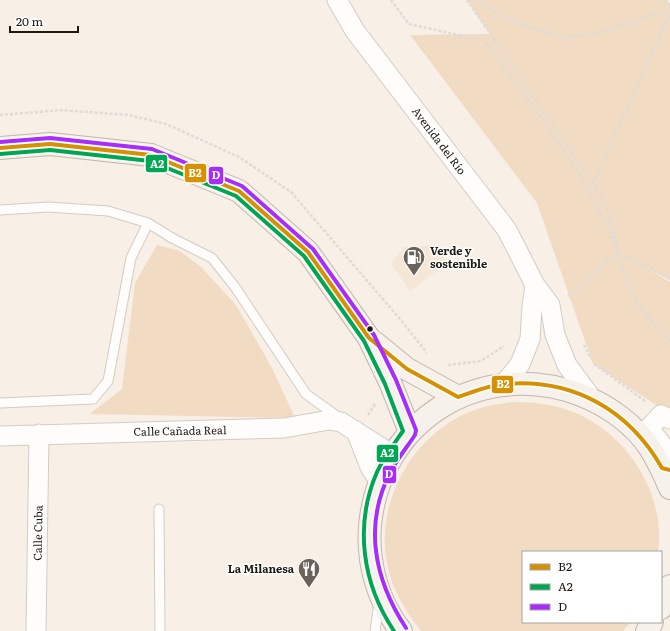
<svg xmlns="http://www.w3.org/2000/svg" width="670" height="631" font-family="Literata,serif">
	<style>
		.built { fill: #f5e6d5 }
		.green { fill: #f1dbc3 }
		.lines { fill: none; stroke-linecap: round; stroke-linejoin: round }
		.lane-casing { stroke: #d2ccc5; stroke-width: 11 }
		.street-casing { stroke: #d2ccc5; stroke-width: 21 }
		.primary-casing { stroke: #c2b7ac; stroke-width: 24 }
		.path { stroke: #dedbd8; stroke-width: 2.5; stroke-dasharray: 3 2; stroke-linecap: butt }
		.lane { stroke: #fefdfb; stroke-width: 9 }
		.street { stroke: #fefdfb; stroke-width: 19 }
		.primary { stroke: #f6f1eb; stroke-width: 22 }
		.bus-1-casing { stroke: #fff; stroke-width: 7 }
		.bus-2-casing { stroke: #fff; stroke-width: 7 }
		.bus-3-casing { stroke: #fff; stroke-width: 7 }
		.bus-1 { stroke: #d69103; stroke-width: 4 }
		.bus-2 { stroke: #00a651; stroke-width: 4 }
		.bus-3 { stroke: #a82dfb; stroke-width: 4 }
		.bus-dot { fill: #1d1812; stroke: #fff; stroke-width: 1.5 }
		.labels { text-anchor: middle; stroke-width: 3; stroke-linejoin: round; paint-order: stroke }
		.street-label { font-size: 11px; fill: #1d1812; stroke: #fff }
		.poi-label { font-size: 11px; font-weight: bold; fill: #1d1812; stroke: #fff; text-anchor: start }
		.line-badge { stroke: #fff; stroke-width: 1.5 }
		.badge-label { font-size: 11px; text-anchor: middle; font-weight: bold; fill: #fff }
	</style>
	<rect width="100%" height="100%" fill="#f8efe6"/>
	<path class="built" d="M438,245L447,263L410,291L391,263L404,247Z"/>
	<path class="green" d="M467,0H666L670,4V280L647,268L670,282V410L661,408L593,364L537,203L410,35L490,34Z
		M157,245L180,251L201,267L236,305L272,368L295,418L90,414L122,389L135,283Z
		M515,402C537,402 558,405 578,414C629,437 666,495 658,552H523V622H631L623,631H421C409,616 399,600 392,582C370,521 400,451 455,419C473,408 494,404 515,402Z"/>
	<g class="lines">
		<g class="lane-casing">
			<path id="lane" d="M0,210L48,207L108,211L148,223
				M0,403L93,399L108,381L131,258L148,223L172,238L212,258L235,287L306,394L338,417
				M159,509L160,631
				M375,631L379,603"/>
		</g>
		<g class="street-casing">
			<path id="street" d="M337,0L355,31L507,230L535,285L550,305L555,335L567,365L592,399
				M504,384L520,364L530,339L532,306L535,285
				M670,419L661,415L649,428L666,450L670,452
				M356,431L370,467L379,481
				M0,436L284,428L329,420L341,422L393,455
				M36,631L39,434"/>
		</g>
		<g class="primary-casing">
			<path id="primary" d="M0,148L50,144L151,155L239,191L308,252L369,338L390,382L410,432
				M374,342L407,369L458,397
				M661,608L670,586
				M401,631C378,602 367,563 370,526C379,420 482,357 581,395C607,405 634,424 650,448C658,461 664,474 670,488
				M647,631L652,622"/>
		</g>
		<path class="path" d="M391,0L409,24L485,41C521,91 558,139 589,192C601,213 615,237 620,261L637,304L666,337L670,344
			M467,0L593,183L609,212L617,247
			M476,0L504,17L531,28L564,37L596,34L670,9
			M665,0L670,5
			M0,115L61,110L128,115L166,124L239,157L291,192L400,319L427,353
			M593,183L670,14
			M568,296L606,262L619,254L652,269L670,279
			M584,345L591,359
			M594,364L645,401
			M448,365L481,361L504,346
			M368,415L375,404"/>
		<use href="#lane" class="lane"/>
		<use href="#street" class="street"/>
		<use href="#primary" class="primary"/>
		<g class="bus-1-casing">
			<path id="bus-1" d="M0,148L50,144L151,155L239,191L308,252L369,338L407,369L458,397C473,392 489,385 505,384C573,378 629,410 662,468L670,470"/>
		</g>
		<g class="bus-2-casing">
			<path id="bus-2" d="M0,154L50,150L150,161L236,196L304,256L364,341L385,384L403,431C394,444 384,457 377,472C354,525 362,583 394,631"/>
		</g>
		<g class="bus-3-casing">
			<path id="bus-3" d="M0,142L50,138L152,149L242,186L313,249L374,335L396,380L416,430L415,435C407,447 398,458 391,471C363,524 374,579 406,628"/>
		</g>
		<use href="#bus-1" class="bus-1"/>
		<use href="#bus-2" class="bus-2"/>
		<use href="#bus-3" class="bus-3"/>
	</g>
	<defs>
		<g id="fuel-pin" transform="scale(1.15)"><path d="M0 17L-7.5 6A9.5 9.5 0 1 1 7.5 6Z" fill="#6a635c" stroke="#fff"/><path d="M-5.5-6h7V0h2V4h1.3V-2.5L3-4.5l.8-.8L6-3V5H2.5V1h-1V6h-7ZM-4.2-4.7v3.2H.2V-4.7Z" fill="#fff"/></g>
		<g id="restaurant-pin" transform="scale(1.15)"><path d="M0 17L-7.5 6A9.5 9.5 0 1 1 7.5 6Z" fill="#6a635c" stroke="#fff"/><path d="M-5-6h1v4h1v-4h1v4h1v-4h1v5L-1.5 .5V6h-2V.5L-5-1ZM5-6V6H3V1.5H1.5Q1.5-4 5-6Z" fill="#fff"/></g>
	</defs>
	<g fill-rule="evenodd">
		<use href="#fuel-pin" x="414" y="257"/>
		<use href="#restaurant-pin" x="309" y="569"/>
	</g>
	<circle class="bus-dot" cx="370" cy="329" r="3.5"/>
	<g class="labels">
		<g class="street-label">
			<text transform="translate(439 141) rotate(53)" y="4">Avenida del Río</text>
			<text transform="translate(180 431) rotate(-1)" y="4">Calle Cañada Real</text>
			<text transform="translate(38 533) rotate(-89)" y="4">Calle Cuba</text>
		</g>
		<g class="poi-label">
			<text x="430" y="255">Verde y<tspan x="430" dy="13">sostenible</tspan></text>
			<text x="294" y="573" text-anchor="end">La Milanesa</text>
		</g>
	</g>
	<g class="line-badge">
		<rect x="145" y="154" width="23" height="19" rx="4" fill="#00a651"/>
		<rect x="184" y="163" width="23" height="20" rx="4" fill="#d69103"/>
		<rect x="208" y="166" width="16" height="19" rx="4" fill="#a82dfb"/>
		<rect x="491" y="375" width="23" height="19" rx="4" fill="#d69103"/>
		<rect x="376" y="444" width="23" height="19" rx="4" fill="#00a651"/>
		<rect x="382" y="465" width="15" height="19" rx="4" fill="#a82dfb"/>
	</g>
	<g class="badge-label">
		<text x="157" y="168">A2</text>
		<text x="195" y="177">B2</text>
		<text x="216" y="179">D</text>
		<text x="503" y="388">B2</text>
		<text x="387" y="457">A2</text>
		<text x="389" y="478">D</text>
	</g>
	<rect x="522" y="551" width="140" height="72" fill="#ffffff" stroke="#a5a3a0"/>
	<rect x="530" y="564" width="20" height="6" fill="#d69103" stroke="#a5a3a0"/>
	<text x="558" y="571" font-size="12" fill="#1d1812">B2</text>
	<rect x="530" y="584" width="20" height="6" fill="#00a651" stroke="#a5a3a0"/>
	<text x="558" y="591" font-size="12" fill="#1d1812">A2</text>
	<rect x="530" y="604" width="20" height="6" fill="#a82dfb" stroke="#a5a3a0"/>
	<text x="558" y="611" font-size="12" fill="#1d1812">D</text>
	<path d="M10 26v6h68v-6" fill="none" stroke="#1d1812" stroke-width="2"/>
	<text x="16" y="26" font-size="12" fill="#1d1812" stroke="#ffffff" stroke-width="3" paint-order="stroke">20 m</text>
</svg>
